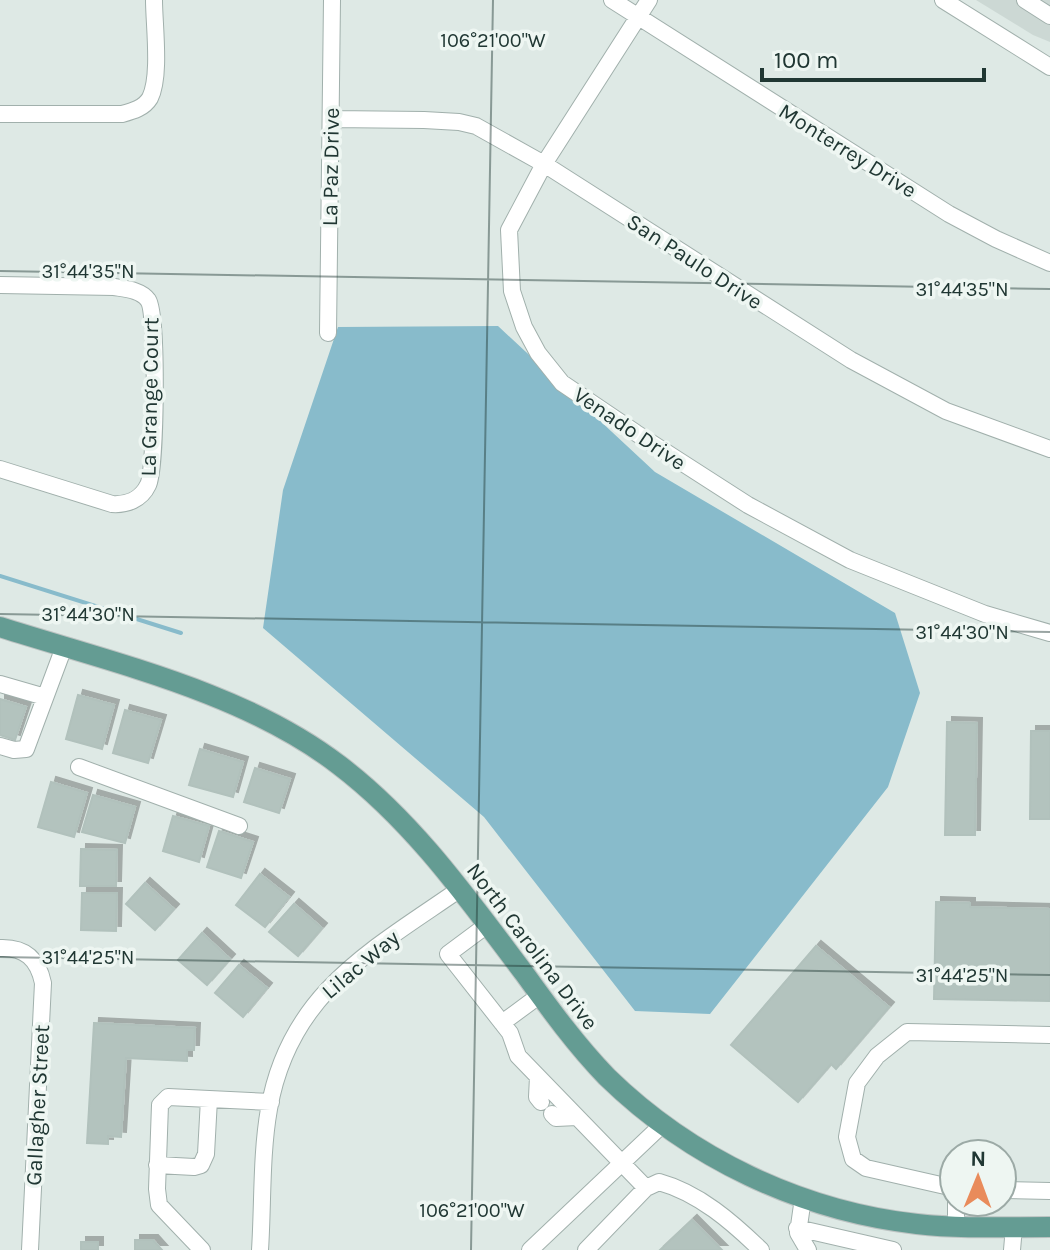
<svg xmlns="http://www.w3.org/2000/svg" width="1050" height="1250" font-family="Karla,sans-serif">
	<style>
		.built { fill: #ccd8d4 }
		.water { fill: #88bbcb }
		.lines { fill: none; stroke-linecap: round; stroke-linejoin: round }
		.stream { stroke: #88bbcb; stroke-width: 4 }
		.building { fill: #b3c3be; stroke: #b1c1bc; stroke-width: 2; filter: url(#shadow) }
		.minor-casing { stroke: #a1b0ac; stroke-width: 18 }
		.major-casing { stroke: #bcc3c2; stroke-width: 22 }
		.minor { stroke: #fff; stroke-width: 16 }
		.major { stroke: #649c93; stroke-width: 20 }
		.ticks { fill: none; stroke: #203733; stroke-width: 2; stroke-opacity: 0.45 }
		.labels { text-anchor: middle; stroke-width: 7; stroke-linejoin: round; paint-order: stroke }
		.street-label { font-size: 22px; fill: #203733; stroke: #eef6f2 }
		.ticks-label { font-size: 20px; text-anchor: middle; fill: #203733; stroke: #eef6f2; stroke-width: 7; stroke-linejoin: round; paint-order: stroke }
	</style>
	<defs>
		<filter id="shadow"><feDropShadow dx="5" dy="-5" stdDeviation="0" flood-color="#0004"/></filter>
	</defs>
	<rect width="100%" height="100%" fill="#dee9e5"/>
	<path class="built" d="M976,0H1050V42L1033,35Z"/>
	<path class="water" d="M498,326L655,472L895,613L920,693L888,787L710,1014L635,1011L484,817L263,628L283,490L338,327Z"/>
	<g class="lines">
		<path class="stream" d="M0,576L181,633"/>
	</g>
	<path class="building" d="M78,695L114,705L102,749L66,739Z
		M0,699L26,707L15,740L0,735Z
		M125,710L161,720L148,763L113,753Z
		M947,722L977,723L975,835H945Z
		M1031,731H1050V819H1030Z
		M200,749L243,762L233,797L189,785Z
		M255,768L290,779L279,813L244,802Z
		M51,782L87,793L74,837L38,827Z
		M93,795L135,807L125,843L82,832Z
		M173,816L209,826L199,862L163,851Z
		M219,831L253,842L241,878L207,867Z
		M81,849L117,850L116,886H80Z
		M260,874L289,897L265,927L236,905Z
		M145,883L174,909L155,930L126,904Z
		M82,893H117L116,931L81,930Z
		M936,902L970,903V907L1050,909V1001L934,999Z
		M294,904L322,928L298,956L269,932Z
		M202,933L230,959L207,985L178,960Z
		M816,946L889,1007L836,1069L831,1064L798,1102L731,1045Z
		M239,965L267,988L243,1017L215,993Z
		M94,1023L195,1028L194,1050H187V1061L126,1058L121,1137L108,1136V1144L87,1143Z
		M692,1220L722,1250H660Z
		M135,1240H153L162,1250H135Z
		M81,1242H98V1250H81Z"/>
	<g class="lines">
		<g class="minor-casing">
			<path id="minor" d="M612,0L949,214L996,239L1050,263
				M649,0L544,164L509,230L512,291L524,327L538,353L562,383L636,433L748,505L850,560L985,614L1050,633
				M943,0L1050,67
				M1025,0L1050,16
				M0,114H122C133,111 144,108 150,98C161,76 154,25 154,0
				M331,119L424,120L459,122L476,126L544,164L851,360L946,411L1050,449
				M0,285L114,287C126,289 141,290 148,300C158,313 156,470 148,485C141,500 126,505 112,504L0,469
				M328,333L332,0
				M0,684L45,697
				M0,746L14,750L26,749L64,647
				M79,767L239,826
				M487,925L448,954L510,1033L518,1056L646,1188
				M0,948C25,947 38,959 43,983L30,1250
				M502,1023L540,995
				M538,1077L537,1097L541,1102
				M552,1114L556,1118L577,1117
				M157,1165L194,1167L201,1165L206,1154L209,1099
				M954,1188L866,1168L853,1159L847,1137L857,1083L877,1056L907,1032L1050,1035
				M1002,1190L1050,1191
				M803,1198L798,1233L808,1250
				M956,1202V1227
				M797,1228L893,1250
				M202,1250L159,1205L157,1189L160,1105L168,1097L271,1102
				M260,1250C263,1204 261,1154 269,1109C289,993 372,950 460,889
				M530,1250L663,1124
				M586,1250L646,1188L659,1182C699,1193 732,1222 761,1250
				M1012,1250L1014,1227"/>
		</g>
		<g class="major-casing">
			<path id="major" d="M0,627C113,663 244,692 339,765C414,822 468,899 524,973C550,1009 576,1045 607,1077C690,1158 801,1211 917,1224C961,1229 1006,1227 1050,1227"/>
		</g>
		<use href="#minor" class="minor"/>
		<use href="#major" class="major"/>
	</g>
	<path class="ticks" d="M0,271L1050,289M0,614L1050,632M0,957L1050,975M471,1250L493,0"/>
	<g class="labels">
		<g class="street-label">
			<text transform="translate(848 150) rotate(32)" y="8">Monterrey Drive</text>
			<text transform="translate(330 167) rotate(-89)" y="8">La Paz Drive</text>
			<text transform="translate(695 261) rotate(33)" y="8">San Paulo Drive</text>
			<text transform="translate(149 397) rotate(-89)" y="8">La Grange Court</text>
			<text transform="translate(630 428) rotate(34)" y="8">Venado Drive</text>
			<text transform="translate(533 946) rotate(53)" y="8">North Carolina Drive</text>
			<text transform="translate(360 964) rotate(-40)" y="8">Lilac Way</text>
			<text transform="translate(37 1105) rotate(-87)" y="8">Gallagher Street</text>
		</g>
	</g>
	<g class="ticks-label">
		<text x="493" y="47">106°21'00"W</text>
		<text x="88" y="278">31°44'35"N</text>
		<text x="962" y="296">31°44'35"N</text>
		<text x="88" y="621">31°44'30"N</text>
		<text x="962" y="639">31°44'30"N</text>
		<text x="88" y="964">31°44'25"N</text>
		<text x="962" y="982">31°44'25"N</text>
		<text x="472" y="1217">106°21'00"W</text>
	</g>
	<g transform="translate(978 1178) rotate(1)"><circle r="38" fill="#eef6f2" stroke="#9caaa6" stroke-width="2"/>
	<path d="M0-6L14 30L0 20L-14 30Z" fill="#e98b5b"/>
	<text y="-12" font-size="22" font-weight="bold" text-anchor="middle" fill="#203733">N</text>
	</g>
	<path d="M762 68v12h222v-12" fill="none" stroke="#203733" stroke-width="4"/>
	<text x="774" y="68" font-size="24" fill="#203733" stroke="#eef6f2" stroke-width="6" paint-order="stroke">100 m</text>
</svg>
